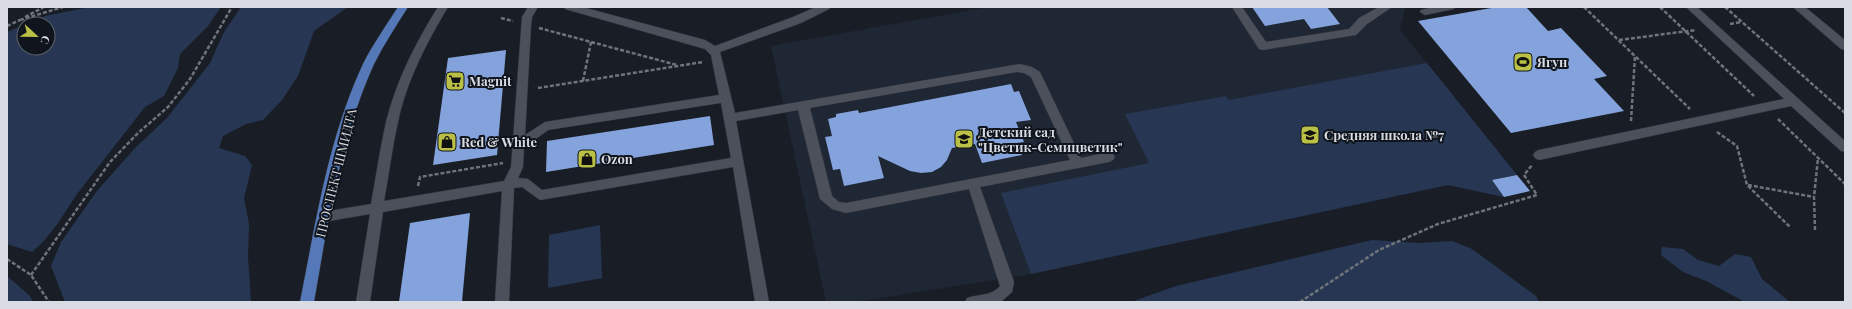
<svg xmlns="http://www.w3.org/2000/svg" width="1852" height="309" font-family="'Playfair Display',serif">
	<style>
		.built { fill: #1f2634 }
		.green { fill: #273753 }
		.building { fill: #84a3dc }
		.lines { fill: none; stroke-linecap: round; stroke-linejoin: round }
		.minor-casing { stroke: #34373d; stroke-width: 1 }
		.major-casing { stroke: #34373d; stroke-width: 1 }
		.path { stroke: #6f737a; stroke-width: 2.5; stroke-dasharray: 4 2; stroke-linecap: butt }
		.minor { fill: #4b505a; fill-rule: evenodd }
		.major { fill: #5578b8; fill-rule: evenodd }
		.labels { text-anchor: middle; stroke-width: 4; stroke-linejoin: round; paint-order: stroke }
		.poi-label { font-size: 13px; font-weight: bold; fill: #d9dce2; stroke: #10151d; text-anchor: start }
		.street-label { font-size: 13px; fill: #d9dce2; stroke: #10151d }
	</style>
	<rect width="100%" height="100%" fill="#191e26"/>
	<path class="built" d="M988,7H1405L1400,30L1517,175L1492,180L1504,197L1448,185L1031,274L857,302H826L771,46Z"/>
	<path class="green" d="M90,7H221L208,26L180,54L178,68L164,96L145,107L77,194L58,223L44,241L32,252L7,244V32L24,25V48H48V24H26L45,16Z
		M241,7H348L314,31L298,76L282,100L263,120L246,124L223,136L219,148L245,156L252,165L244,198L249,224L248,257L251,302H65L51,266L61,242L97,191L135,148L167,118L210,63L224,32Z
		M1427,63L1517,175L1492,180L1504,197L1448,185L1031,274L1001,193L1149,163L1125,114L1226,96L1229,100Z
		M600,225L602,278L548,288L549,235Z
		M1372,240L1419,243L1452,241L1472,249L1536,296L1539,302H1131L1176,286Z
		M1662,247L1683,249L1698,260L1719,266L1735,254L1751,257L1762,279L1790,302H1745L1706,281L1683,272L1661,255Z
		M7,276L30,296L33,302H7Z"/>
	<path class="building" d="M1252,7H1327L1340,24L1311,29L1304,19L1265,26Z
		M1497,7H1526L1548,31L1561,28L1607,76L1594,79L1624,111L1511,133L1418,21Z
		M506,50L497,155L433,165L448,58Z
		M1011,84L1014,92L1019,91L1031,120L1016,122L1024,142L1017,143L1022,155L982,163L975,144L952,148L947,160L941,167L932,172L921,173L910,171L878,156L884,178L844,186L840,169L833,170L825,137L832,136L828,119L836,117V114L858,110L859,113Z
		M710,116L714,145L546,172L547,141Z
		M1517,175L1530,191L1504,197L1492,180Z
		M470,213L462,302H399L410,223Z"/>
	<g class="lines">
		<g class="minor-casing">
			<path id="minor" d="M438,7H448C427,42 406,82 398,122C392,148 389,175 384,201L504,181L511,167L522,17L528,7H538L532,17L531,25L525,135L545,122L719,95L711,55L705,49L565,9L564,7H582L705,40L715,46L793,17L816,7H830L829,9L801,23L720,52L735,113L1020,64L1032,67L1040,72L1081,158L1109,152L1113,154L1115,157L1113,160L1109,162L980,187L1014,282L1012,292L1001,302H965L967,298C979,294 992,296 1000,286L969,189L846,213L832,209L820,199L798,110L736,121L769,302H755L733,167L540,200L522,187L514,188L509,302H495L502,191L383,212L370,302H356L370,214L323,222L319,221L317,217L319,213L323,212L371,204C376,176 380,149 386,122C396,81 416,42 438,7ZM1017,72L1024,73L1031,77L1070,160L846,203L839,202L832,196L810,108ZM721,103L731,158L542,190L528,179L518,178L523,167L524,148L548,130Z
				M1232,7H1242L1266,42L1349,29L1359,18L1379,7H1392L1367,24L1356,35L1263,50L1259,49Z
				M1433,7H1455L1454,9L1425,15L1420,12L1421,10Z
				M1686,7H1697L1845,141V152L1841,151L1791,106L1539,160L1535,158L1533,155L1535,152L1539,150L1784,99Z
				M1793,7H1805L1845,40V50L1841,49Z"/>
		</g>
		<g class="major-casing">
			<path id="major" d="M398,7H408C396,26 384,44 374,64C340,139 328,222 314,302H300C316,222 328,139 363,64C373,44 386,26 398,7Z"/>
		</g>
		<path class="path" d="M1584,7L1690,109
			M1660,7L1754,96
			M1725,7L1845,113
			M25,17L44,7
			M501,18L513,21
			M20,20L63,7
			M1730,24L1741,22
			M7,26L20,20
			M539,28L677,65
			M1619,40L1696,30
			M583,81L591,42
			M538,88L703,62
			M1778,119L1845,184
			M1631,121L1635,56
			M1717,132L1737,146L1747,185L1790,227
			M1748,185L1814,197
			M418,186L420,177L503,163
			M1815,230L1814,197L1818,158
			M7,259L31,275L49,302
			M31,275L110,162L138,133L168,107L190,79L232,7
			M1300,302L1379,250L1438,224L1537,195L1524,175L1532,165"/>
		<use href="#minor" class="minor"/>
		<use href="#major" class="major"/>
	</g>
	<defs>
		<g id="stadium-square" transform="scale(1)"><rect x="-9" y="-9" width="18" height="18" rx="4" fill="#bac045" stroke="#10151d"/><path d="M0-5a6.5 5 0 1 0 0 10a6.5 5 0 1 0 0-10ZM-3.5-1.8h7v3.6h-7Z" fill="#111"/></g>
		<g id="supermarket-square" transform="scale(1)"><rect x="-9" y="-9" width="18" height="18" rx="4" fill="#bac045" stroke="#10151d"/><path d="M-6-5.5h2.5l.6 2H6L4.5 2H-2.5L-4.4-4H-6ZM-1.5 3.2a1.3 1.3 0 1 0 .1 0ZM3 3.2a1.3 1.3 0 1 0 .1 0Z" fill="#111"/></g>
		<g id="school-square" transform="scale(1)"><rect x="-9" y="-9" width="18" height="18" rx="4" fill="#bac045" stroke="#10151d"/><path d="M0-5L7-2L0 1L-7-2ZM-4 1L0 2.5L4 1V4Q0 6-4 4Z" fill="#111"/></g>
		<g id="shop-square" transform="scale(1)"><rect x="-9" y="-9" width="18" height="18" rx="4" fill="#bac045" stroke="#10151d"/><path d="M-5-2.5h2.3a2.7 3.5 0 0 1 5.4 0H5L5.5 6h-11ZM-1.5-2.5h3a1.5 2.3 0 0 0-3 0Z" fill="#111"/></g>
	</defs>
	<g fill-rule="evenodd">
		<use href="#stadium-square" x="1523" y="62"/>
		<use href="#supermarket-square" x="455" y="81"/>
		<use href="#school-square" x="1310" y="135"/>
		<use href="#school-square" x="964" y="139"/>
		<use href="#shop-square" x="447" y="142"/>
		<use href="#shop-square" x="587" y="159"/>
	</g>
	<g class="labels">
		<g class="poi-label">
			<text x="1537" y="67">Ягун</text>
			<text x="469" y="86">Magnit</text>
			<text x="978" y="137">Детский сад<tspan x="978" dy="15">"Цветик-Семицветик"</tspan></text>
			<text x="1324" y="140">Средняя школа №7</text>
			<text x="461" y="147">Red &amp; White</text>
			<text x="601" y="164">Ozon</text>
		</g>
		<g class="street-label">
			<text transform="translate(336 173) rotate(-76)" y="5">ПРОСПЕКТ ШМИДТА</text>
		</g>
	</g>
	<rect width="1852" height="309" fill="none" stroke="#d9dce2" stroke-width="16"/>
	<g transform="translate(36 36) rotate(112)"><circle r="19" fill="#10151d" stroke="#60656c"/>
	<path d="M0-3L7 15L0 10L-7 15Z" fill="#bac045"/>
	<text y="-6" font-size="11" font-weight="bold" text-anchor="middle" fill="#d9dce2">С</text>
	</g>
</svg>
